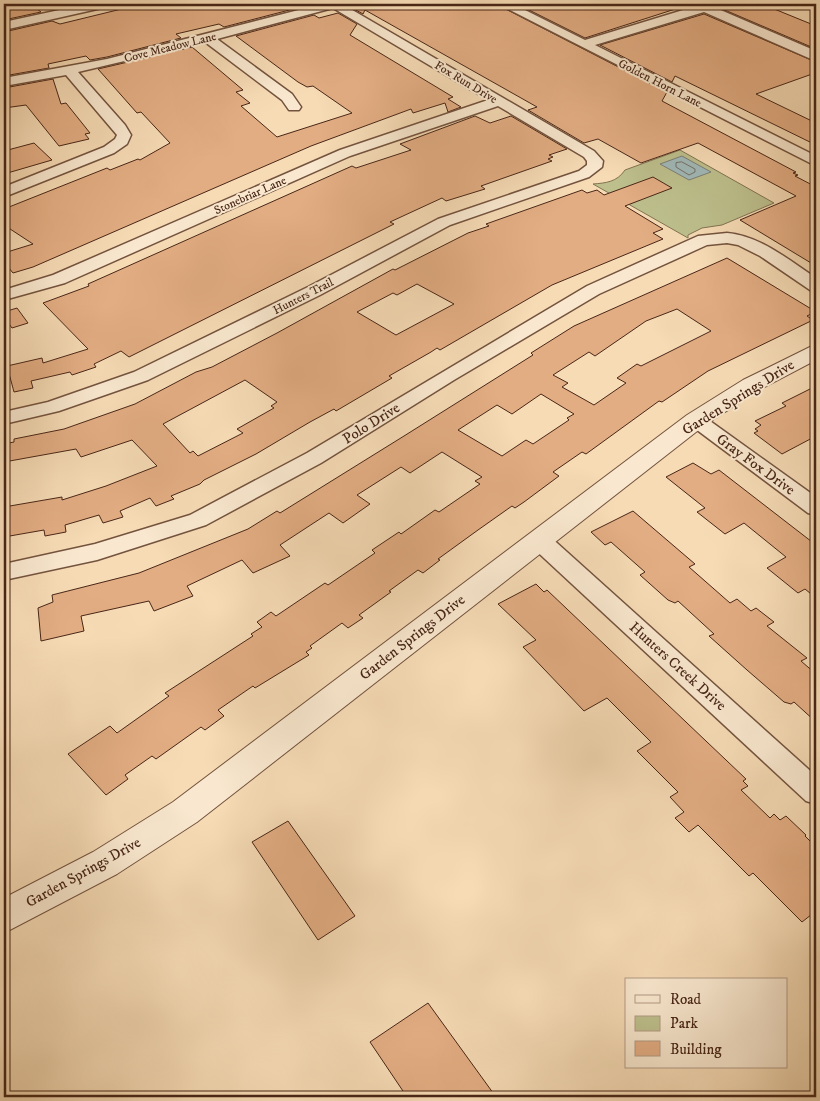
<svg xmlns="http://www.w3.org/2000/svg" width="820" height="1101" font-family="'IM FELL DW Pica',serif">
  <rect width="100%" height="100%" fill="#f6dbb5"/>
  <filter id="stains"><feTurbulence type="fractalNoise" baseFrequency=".004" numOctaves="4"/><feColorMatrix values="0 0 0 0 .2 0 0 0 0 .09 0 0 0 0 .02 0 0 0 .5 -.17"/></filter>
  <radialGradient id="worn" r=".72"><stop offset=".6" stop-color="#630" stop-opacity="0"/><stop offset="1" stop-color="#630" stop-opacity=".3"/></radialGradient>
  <path fill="#bdc08d" stroke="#827352" d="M680 150 774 203 722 225 702 228 688 235V238L593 184C606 183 617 182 625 170Z"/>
  <polygon fill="#a1b9b8" stroke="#7d7e78" points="682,156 711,172 689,180 660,164"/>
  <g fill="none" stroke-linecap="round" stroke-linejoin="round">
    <polygon stroke="#747068" stroke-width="1" points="682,162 695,169 695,172 689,175 676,167 676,163"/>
  </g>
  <g fill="#e3ad83" stroke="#482617" fill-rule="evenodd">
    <polygon points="31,4 41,12 4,20 4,9"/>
    <polygon points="142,4 295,4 301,7 224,27 219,24 176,34 181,38 107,57 90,60 86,56 48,64 49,68 4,76 4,32 52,21 60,24"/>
    <polygon points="354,4 496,4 667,92 662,101 796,172 793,173 798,175 795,176 816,187 816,266 740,220 796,196 698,143 641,163 598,139 584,143 528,110 537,107 365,10 363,14 354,9 360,7"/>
    <polygon points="517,4 691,4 585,38"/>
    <polygon points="725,4 762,4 816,26 816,49 720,8"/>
    <polygon points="338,13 357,24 350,35 453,97 448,99 461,107 448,112 445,103 413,113 411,109 311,146 33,267 13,273 4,262 4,253 33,244 4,225 4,209 107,168 110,170 138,159 140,160 170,143 141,112 137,113 98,69 192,47 243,90 236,92 250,103 241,106 277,137 352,113 313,86 307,87 298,82 236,36 314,15 319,18"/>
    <polygon points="704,14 816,62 816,67 811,69 815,73 756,94 816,123 816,145 675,76 672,82 600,45"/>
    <polygon points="53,79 61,104 66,103 90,133 85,134 89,139 59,146 26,105 4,108 4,88"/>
    <polygon points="475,116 490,123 511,116 567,149 549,155 553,157 548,159 552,161 481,186 485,189 446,201 442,198 390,222 394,224 129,357 121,351 94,364 96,367 72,375 70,372 31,381 33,388 14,392 7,366 42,358 43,363 88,349 43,303 89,286 88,284 352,166 356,168 411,150 400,144"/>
    <polygon points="34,143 52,160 4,174 4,151"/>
    <path d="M653 177 672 188 625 206 663 229 653 233 663 239 552 285 440 350 437 348 431 352 389 376 392 378 336 411 334 409 310 422 256 454 204 480 200 484 171 496 174 499 156 506 150 498 120 511 123 517 103 523 99 515 65 525 66 532 45 536 44 530 4 537V507L62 497V500L106 486 157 466 132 440 81 457 76 449 4 462V444L14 442V439L64 429 135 404 196 372 212 367 277 333 393 269 395 270 468 233 489 226 486 224 582 190 587 193 597 190 604 195ZM417 284 454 304 396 335 357 312 393 293 397 295ZM245 380 277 402 271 406 274 408 237 429 243 433 198 456 193 451 190 453 163 424Z"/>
    <path d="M727 258 813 310 810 312 813 313 807 316 813 320 708 371 662 402 659 401 586 454 582 452 553 472 559 476 524 502 515 508 512 506 478 530 438 559 440 560 423 573 418 570 389 591 391 592 359 615 363 618 348 628 342 623 310 646 312 648 306 652 309 655 255 688 253 686 218 710 224 716 205 730 201 727 156 759 152 756 125 775 128 779 106 795 68 754 110 726 117 733 169 696 165 693 253 636 251 634 262 627 257 622 271 612 276 616 325 583 328 585 375 553 372 550 399 532 401 534 435 510 439 512 480 484 475 481 482 477 442 452 410 473 401 467 357 495 370 504 343 523 329 513 280 545 290 556 253 573 242 560 187 586 193 596 154 611 149 601 81 616 84 631 41 641 38 608 53 602 52 595 139 573 248 529 277 511 280 513 404 436 533 355 531 353 574 326ZM677 309 711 331 641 366 637 364 617 378 626 383 594 405 562 387 568 383 553 375 589 352 595 356 646 321ZM541 394 574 414 567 418 569 420 533 444 526 440 502 456 458 430 497 405 512 414Z"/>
    <polygon points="17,308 28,323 12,328 4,317 4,312"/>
    <polygon points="816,386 816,436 782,454 754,433 758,431 755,429 761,425 755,421 786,406 782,403"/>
    <polygon points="693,463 711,474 719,470 816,545 816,598 805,589 798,593 767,568 786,557 744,523 725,534 697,512 705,508 666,477"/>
    <polygon points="633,511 695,564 689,567 730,603 737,599 751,611 756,608 774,622 767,626 807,658 801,661 816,674 816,722 794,702 791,704 784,702 747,670 709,636 714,634 678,601 675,603 668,600 640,575 645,572 611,542 605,545 591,532"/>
    <polygon points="536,584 544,592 547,590 746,779 743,781 748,786 741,790 770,818 774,814 780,820 786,816 806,835 805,836 816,847 816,911 802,922 753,873 749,876 698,825 689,832 675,818 684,812 670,797 678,792 637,751 651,742 607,698 584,711 523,647 536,640 498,604"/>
    <polygon points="288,821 355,916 318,940 252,842"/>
    <polygon points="428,1003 496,1097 407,1097 370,1042"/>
  </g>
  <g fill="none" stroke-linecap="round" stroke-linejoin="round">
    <defs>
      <g id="minor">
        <polygon points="87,4 108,4 102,8 4,30 4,22"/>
        <polygon points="322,4 342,4 594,151 603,161 602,167 589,177 450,225 320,295 148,380 59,411 4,424 4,412 48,402 134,372 308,287 438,219 579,171 587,165 587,161 584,157 498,106 350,156 65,283 4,300 4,290 53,275 340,150 488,100 333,8 217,39 292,94 301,107 299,110 289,110 282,100 205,42 78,72 125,125 131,135 127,144 114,153 4,197 4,187 104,147 115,139 117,135 66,75 4,86 4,78 107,59"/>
        <polygon points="498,4 513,4 585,40 693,7 693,4 723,4 716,8 816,51 816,60 811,59 704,12 595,45 816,156 816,166"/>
        <path d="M727 233C761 236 790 261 816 278V291L810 290 760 256 738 245 727 243 707 245 599 294 454 380 321 463 206 525 97 560 4 580V564L95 544 190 515 307 453 587 286 698 236Z"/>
        <polygon points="696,414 703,416 816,497 816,515 808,513 689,424 686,420 689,416"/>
        <polygon points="539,532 547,534 816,776 816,804 806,801 531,546 528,540 531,534"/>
      </g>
      <polygon id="tertiary" points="816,344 816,360 759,390 705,425 197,822 117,874 4,933 4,898 93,852 173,802 687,415 743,380"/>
    </defs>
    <use href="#minor" stroke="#74533e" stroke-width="3"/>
    <use href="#tertiary" stroke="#74533e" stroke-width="2"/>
    <use href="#minor" fill="#f9e8cf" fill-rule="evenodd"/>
    <use href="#tertiary" fill="#f9e8cf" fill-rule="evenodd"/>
  </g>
  <g text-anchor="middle" stroke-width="4" stroke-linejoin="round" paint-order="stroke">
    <g font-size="12" fill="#482617" stroke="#f9e8cf">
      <text transform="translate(170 47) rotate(-14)" y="4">Cove Meadow Lane</text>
      <text transform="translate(466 82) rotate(31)" y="4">Fox Run Drive</text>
      <text transform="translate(660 83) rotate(27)" y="4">Golden Horn Lane</text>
      <text transform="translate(250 195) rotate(-24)" y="4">Stonebriar Lane</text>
      <text transform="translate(303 296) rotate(-27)" y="4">Hunters Trail</text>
    </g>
    <g font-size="15" fill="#482617" stroke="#f9e8cf">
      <text transform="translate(738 397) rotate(-32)" y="5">Garden Springs Drive</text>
      <text transform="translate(371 423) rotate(-32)" y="5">Polo Drive</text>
      <text transform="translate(756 464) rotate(36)" y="5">Gray Fox Drive</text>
      <text transform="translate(412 637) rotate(-38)" y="5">Garden Springs Drive</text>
      <text transform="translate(678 666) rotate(42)" y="5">Hunters Creek Drive</text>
      <text transform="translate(83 872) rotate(-29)" y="5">Garden Springs Drive</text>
    </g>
  </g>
  <rect width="820" height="1101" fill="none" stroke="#f6dbb5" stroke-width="20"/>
  <rect x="5" y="5" width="810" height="1091" fill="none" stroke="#482617" stroke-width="2.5"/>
  <rect x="10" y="10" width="800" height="1081" fill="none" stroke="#482617"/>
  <rect x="625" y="978" width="162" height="90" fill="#f9e8cf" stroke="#b29a85"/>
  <rect x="635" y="995" width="25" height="8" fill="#f9e8cf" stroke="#b29a85"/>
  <text x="670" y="1004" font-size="15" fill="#482617">Road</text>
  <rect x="635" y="1016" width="25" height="15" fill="#bdc08d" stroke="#b29a85"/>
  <text x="670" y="1028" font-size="15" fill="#482617">Park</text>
  <rect x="635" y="1041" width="25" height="15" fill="#e3ad83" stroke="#b29a85"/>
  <text x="670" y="1054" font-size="15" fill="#482617">Building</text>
  <rect width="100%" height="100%" filter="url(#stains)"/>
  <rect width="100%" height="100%" fill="url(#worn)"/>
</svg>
